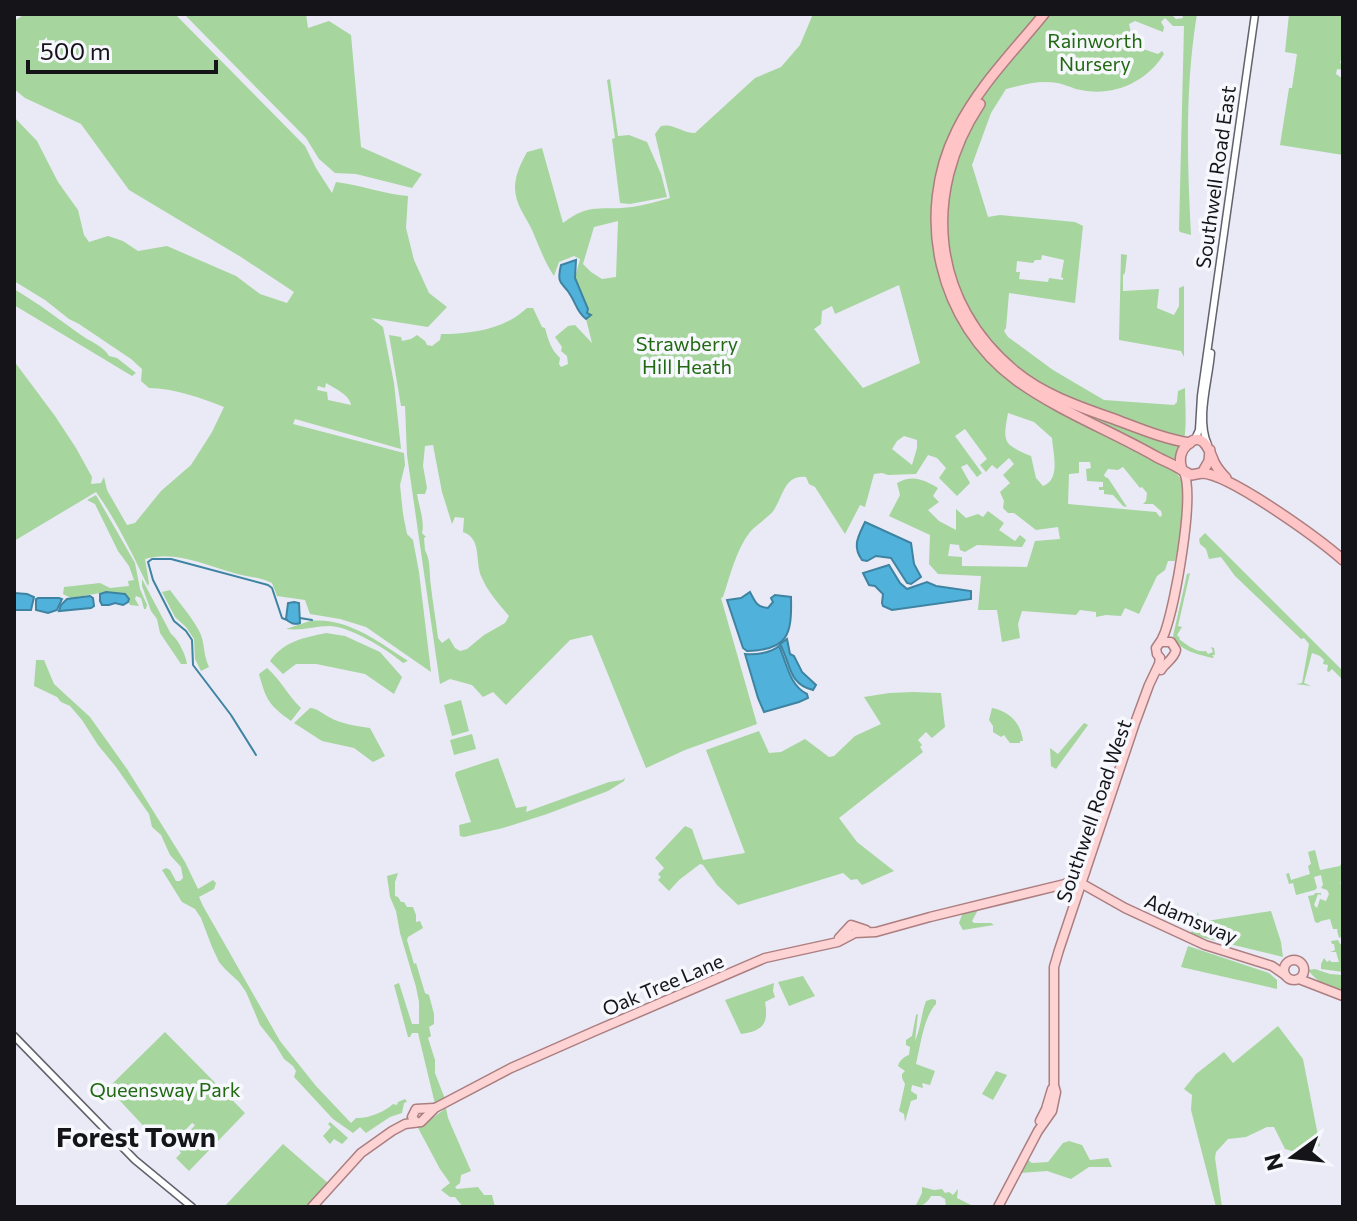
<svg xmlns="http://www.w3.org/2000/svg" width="1357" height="1221" font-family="Commissioner,sans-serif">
  <rect width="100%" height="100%" fill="#e9eaf5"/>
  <g fill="#a6d59e" fill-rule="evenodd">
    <path d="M25 14H175L305 146 316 168 332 193 336 182C361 185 384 194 408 196L406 228 414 260 429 293 447 307 428 327 371 318 383 327 394 383 401 449 295 419 293 424 404 453 405 465 400 485 403 514 407 534 413 540 419 572 431 672 366 627 340 619 310 614 305 600 277 596 272 583C260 577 247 577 234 573 205 565 175 550 145 559L149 583 148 586C132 554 117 521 96 492L14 541V361L55 416 76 448 92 477 91 484 101 483 104 477 107 490 127 525 135 523 161 491 191 465 212 432 224 407C201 398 174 388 149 388L141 381 142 369 131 359 79 324 69 319 45 300 14 281V117L37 141 58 182 78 210 84 235 89 242 108 236 123 241 138 251 167 246 236 276 260 294 287 303 294 292 241 257 129 190 81 124 25 98 14 89V21ZM326 383C334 388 350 395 351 405L328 400 327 392 317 390 318 386 325 388Z"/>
    <polygon points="184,14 306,14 308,28 329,21 351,35 361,147 422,174 412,188 356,174 335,173 319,159 306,138"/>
    <path d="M813 14H1171L1176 19 1183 18 1182 14H1197C1185 86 1187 161 1191 235L1180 232 1179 230 1184 26H1173L1165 18 1161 22 1164 27 1163 32 1135 21 1129 24 1134 46 1158 54 1162 51 1164 54C1147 82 1113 97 1081 90 1073 89 1065 84 1057 83 1039 80 1023 85 1006 89L991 113 972 165 988 217 1000 215 1075 222 1083 226 1075 303 1009 293 1006 328 1004 331 1008 337 1053 370 1104 400 1174 405 1177 402 1178 391 1185 388C1185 414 1190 449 1172 469 1174 471 1178 475 1180 478 1188 496 1179 543 1175 561H1168L1165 570 1157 576 1139 614 1125 608 1121 616 1106 615 1096 617V612L1080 610 1076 615 1022 611 1018 624 1020 638 1002 642 997 610H978L981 576 938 574 929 564 930 535 889 516 900 495 897 483C913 474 924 480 938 488L933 496 939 502 928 510 939 521 956 530V509L966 518 978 514 983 517 988 511 1004 523 999 530 1015 541 1020 535 1026 540 1022 547 977 545 965 552 960 550 959 545 950 544 948 556 962 557V566L1027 567 1035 541 1060 539 1058 527 1036 530 1014 513H1008L1003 508 1004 501 1000 492 1010 483 1003 475 1014 464 1009 458 997 469 992 465 986 472 980 465 987 459 965 429 955 436 982 473 977 477 967 464 961 467 970 483 957 496 939 478 946 468 937 458 928 455 916 474 888 475 882 473 874 474 865 507 860 505 845 534 815 487 809 484 806 477C785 474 783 496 774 510 768 518 757 524 750 532 736 550 730 576 723 597L721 598 757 724 685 750 646 768 592 635 570 640 506 705 493 692 483 697 472 685 450 679 440 684 407 455 405 406H401L389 335 401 337 402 341 411 339 417 335 425 341 427 345 432 346 440 340 441 334C471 334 505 329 527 308H533L542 327 545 328C548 339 551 350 560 358L559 364 561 367 568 364 567 356 561 351 562 347 555 337 568 326 575 325 592 343 586 319 590 315 586 313 588 309 575 278 580 259 574 256 559 262 554 276C544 261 539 246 532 230 526 217 515 204 515 188 515 175 521 163 527 152L542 148 563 223C590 202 602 211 632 207 645 205 658 201 670 198L655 134 661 126C673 123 683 133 695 133L755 78 781 67 800 45ZM618 221 616 277 602 279 591 272 583 264 594 227ZM1042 255 1064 260 1061 277 1063 278V280L1049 278 1048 282 1019 279 1020 272H1016L1017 261 1033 263 1035 260H1041ZM899 285 920 363 863 388 814 329 821 324 822 311 832 306 835 314ZM1008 413 1034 422 1052 438C1053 454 1061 479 1043 486L1036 478 1031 456C1002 444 1003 442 1008 413ZM904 436 917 440V448L912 465 892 449 897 441ZM433 445 442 492 452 524 455 517 464 518 463 532C483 539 474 562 482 578 488 592 499 604 509 616L505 623 484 635 467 649 460 651 455 648 449 638 442 643 438 638C436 621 433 604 431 587 429 574 431 561 425 550L424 538 426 537 422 533C425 523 419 506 417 494H425L427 488 423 466 425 446ZM1079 462H1090L1091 468 1086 469 1087 481 1103 482V487H1099V490H1104V494L1113 495 1123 506 1127 507 1108 478 1105 477 1104 475 1108 469 1118 470 1123 467 1140 488 1142 487 1147 493 1146 501 1143 504H1153L1161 511 1162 515 1160 517 1156 512 1068 504 1069 474 1079 473Z"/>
    <polygon points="1289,14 1343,14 1343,56 1340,62 1343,66 1343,70 1337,69 1336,74 1343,79 1343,155 1280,145 1289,88 1292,88 1297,54 1285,52"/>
    <polygon points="610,79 618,136 629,135 647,142 661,174 667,197 630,204 620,203 612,139 615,138 607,80"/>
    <polygon points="1121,254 1127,255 1125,273 1123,275 1123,291 1159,289 1157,308 1174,315 1179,306 1179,288 1184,286 1184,357 1181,351 1119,340"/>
    <path d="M14 289C38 303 61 321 84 337 93 343 103 346 109 356L117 358 136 373 132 376 14 305Z"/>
    <polygon points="96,495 135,563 140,589 147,605 146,609 144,609 141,598 136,596 135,599 139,606 130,605 125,594 106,592 71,598 63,594 64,587 100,583 110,588 129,586 128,581 134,580 129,566 118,551 95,504 87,500"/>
    <polygon points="1205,533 1343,671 1343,680 1332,669 1329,672 1327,671 1328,665 1323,664 1324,660 1320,656 1312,653 1304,683 1311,686 1296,684 1302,683 1309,644 1304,638 1301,639 1235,576 1221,557 1209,559 1206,549 1200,544 1199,539"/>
    <path d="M1190 573 1178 626 1182 627 1177 635 1180 638 1179 639C1187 645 1197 653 1206 651L1208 654 1213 652 1211 647 1214 648 1215 655H1212L1214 657 1212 658C1198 654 1179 651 1173 636L1187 574Z"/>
    <path d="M142 579 171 634C178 639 186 655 187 664H181L160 633 157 619 151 611 142 586Z"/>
    <path d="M170 590C180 604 194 619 201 635 205 646 203 654 209 667L201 671 195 659 194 639 186 627 175 617 162 592Z"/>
    <path d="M310 621C347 617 379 642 408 661L403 663C387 649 351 627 330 626 315 626 303 631 286 629Z"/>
    <path d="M326 633 345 636 380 652 402 677 394 694 365 674 316 664H296L283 674 270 661C284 641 303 638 326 633Z"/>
    <path d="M36 660H44L54 684 90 717 127 769 185 862 198 889 213 880 216 883 214 889 199 897 203 906 280 1041 316 1086 351 1123 356 1118C367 1119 385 1112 393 1104L397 1105 398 1102 405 1099 407 1102 404 1103 402 1113 390 1117 366 1133 360 1127 353 1133 333 1119 294 1077 296 1071 293 1066 284 1059 275 1044 260 1025 246 992 239 982 225 969 219 962 212 947 201 918 195 909 182 902 162 870 166 868 170 870 176 881H180L183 878 181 867 170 855 161 835 152 827 149 814 116 767 98 745 82 720 70 706 61 702 57 697 34 686Z"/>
    <path d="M267 668C282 681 287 695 301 708L291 721C269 705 266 700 259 674Z"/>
    <polygon points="913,692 941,693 945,727 932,738 926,732 918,740 922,745 920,747 923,752 839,818 857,842 894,871 862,885 857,879 851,880 843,873 738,905 717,885 703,865 700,864 679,880 669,891 658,880 661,877 658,874 664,868 655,858 685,826 692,829 703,860 745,853 706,750 759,731 769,753 781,752 805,739 829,757 834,756 855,736 881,724 864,697 889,693"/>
    <polygon points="461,700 469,731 452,736 444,705"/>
    <path d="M310 708C319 709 321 713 329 717 341 724 357 726 370 728L385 756 373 762 354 748 322 741 294 723Z"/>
    <path d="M992 708C1009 711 1021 723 1023 741H1020V743H1010L1004 735 1001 737 993 732V726L989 720Z"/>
    <polygon points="1084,723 1088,725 1056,769 1051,766 1050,748 1058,754"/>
    <polygon points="472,734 476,749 454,755 450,740"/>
    <polygon points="498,758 516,808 527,806 526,812 609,782 622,780 625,778 624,781 608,791 547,814 503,828 464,837 460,836 459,825 471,822 455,775 456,772"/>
    <polygon points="1315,850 1320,870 1340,866 1343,858 1343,879 1340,883 1343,885 1343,972 1321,969 1321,964 1324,958 1327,962 1330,960 1331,962 1339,962 1336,952 1330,952 1335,950 1334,944 1332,944 1331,941 1338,940 1340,944 1343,943 1341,937 1339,938 1337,930 1338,929 1333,929 1330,919 1321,921 1318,923 1315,922 1308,896 1314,895 1315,893 1321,893 1321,895 1318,894 1314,905 1317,908 1320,899 1326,901 1329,894 1327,890 1321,888 1323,885 1321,875 1314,877 1317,888 1315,890 1296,895 1293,883 1289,884 1286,874 1289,873 1291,880 1310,874 1308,866 1311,864 1308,852"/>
    <polygon points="398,873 395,882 395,896 398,897 401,902 404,902 407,907 413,907 416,915 416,922 420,921 423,928 408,937 407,940 414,964 416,963 425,993 429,995 434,1014 434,1024 429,1027 431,1036 428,1038 435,1060 435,1073 445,1099 435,1104 418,1033 412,1033 410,1037 408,1037 394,985 399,983 412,1024 419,1024 419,1002 416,987 400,933 396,911 390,897 387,876"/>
    <polygon points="979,908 972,921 974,923 991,923 994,925 963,930 959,923 963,912"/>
    <polygon points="1271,911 1281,942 1283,957 1192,935 1191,933 1198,912 1200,922"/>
    <polygon points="1188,946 1269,973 1277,980 1277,989 1181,967"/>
    <path d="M1315 969 1330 974 1343 975V994C1329 988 1317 982 1308 970Z"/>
    <polygon points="803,976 815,996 789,1006 778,982"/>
    <path d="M774 983 773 991 775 997 765 1002C769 1025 762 1031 741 1034L725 1000Z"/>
    <path d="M932 999 936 1000V1004C924 1016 920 1047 916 1064L935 1071 930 1085 922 1083 923 1088 912 1085 911 1091 917 1095V1099L911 1101 905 1122 904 1114 899 1111 905 1084 902 1078V1074L905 1071 898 1066C899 1061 905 1056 909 1055L910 1047 906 1045V1040L912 1036 916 1015 918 1014 915 1041C921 1028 921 1014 926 1001Z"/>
    <polygon points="1278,1026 1303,1059 1320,1146 1292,1151 1285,1149 1274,1127 1267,1127 1246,1137 1228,1139 1216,1152 1215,1158 1222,1207 1216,1207 1191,1110 1192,1095 1184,1089 1196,1074 1224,1052 1233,1063"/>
    <polygon points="165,1032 245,1113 189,1171 176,1158 181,1153 178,1148 188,1138 186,1136 195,1125 192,1123 166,1150 108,1088"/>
    <polygon points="996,1071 1007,1075 993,1100 982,1094"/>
    <polygon points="446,1108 448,1118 471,1171 461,1175 460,1183 455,1187 457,1189 478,1187 484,1195 492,1195 495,1207 463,1207 455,1197 450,1197 441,1190 450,1183 440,1169 417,1126 422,1126"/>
    <polygon points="330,1122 348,1138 342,1144 334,1139 330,1144 323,1136 331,1127 328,1124"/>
    <polygon points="1069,1141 1082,1145 1090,1160 1108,1158 1112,1167 1089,1167 1071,1179 1047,1171 1020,1173 1028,1160 1032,1163 1048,1162 1063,1143"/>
    <polygon points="283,1144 329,1184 306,1207 224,1207"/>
    <path d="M922 1187 934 1190 942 1189 945 1193 949 1192 953 1195 958 1189 957 1198 975 1207H946L945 1199 940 1196H931C928 1202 922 1207 915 1207L922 1193Z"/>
  </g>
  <g fill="#50b2db" stroke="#3e83a1" stroke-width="2">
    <path d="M576 260 575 278 588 309 587 313 591 315 586 319C577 312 577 306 571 296 563 281 556 287 561 265Z"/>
    <path d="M865 522 911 543 914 564 921 577 911 584 907 583 891 558 876 556 867 561 862 560C852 546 858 537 865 522Z"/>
    <polygon points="889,565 900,583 907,589 927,582 936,586 971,591 971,599 892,610 883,606 882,603 883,594 875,586 869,585 863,573"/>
    <polygon points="106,592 125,594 129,599 128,602 123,605 115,603 109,605 102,605 100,601 100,594"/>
    <path d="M750 592C755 601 756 607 768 608L773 602 771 598 775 595 791 597C792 635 788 650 747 651L743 648 727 600 741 598Z"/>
    <polygon points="14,593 27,594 34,597 31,610 14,610"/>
    <polygon points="90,596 93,598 94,606 91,608 59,611 61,605 67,599"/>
    <polygon points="38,598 59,598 62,599 57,610 48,613 36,610 36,599"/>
    <path d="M294 602 299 603 300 623C295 625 289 623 286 619L288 603Z"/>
    <path d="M787 639 790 654 794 656 802 672 816 685 813 690C788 684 791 664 780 644Z"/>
    <path d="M779 646C787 663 789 685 807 694L808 698 799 702 764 712 758 698 745 654C756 655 771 653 779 646Z"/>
  </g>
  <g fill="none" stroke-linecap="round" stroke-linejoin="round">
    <g stroke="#3e83a1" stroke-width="2">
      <polyline points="300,618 312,620"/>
      <polyline points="256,755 231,715 193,665 192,640 186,631 174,621 153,580 148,562 152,559 171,559 268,585 272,588 282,618 287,620"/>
    </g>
    <defs>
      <g id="secondary">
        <polyline points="1195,439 1199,430 1201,396 1255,14"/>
        <path d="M1208 445C1196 419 1209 380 1211 353"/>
        <polyline points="14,1036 135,1160 192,1207"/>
      </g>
      <g id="primary">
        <path d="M1160 658 1157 654 1156 648C1160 643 1163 638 1165 632 1175 603 1195 498 1184 472"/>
        <path d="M1161 670C1165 663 1174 659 1176 650L1171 642H1161"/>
        <polyline points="1079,882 1125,908 1205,945 1272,966 1285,975"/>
        <polyline points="839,938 851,925 866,930"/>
        <circle cx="1294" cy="970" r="10"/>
        <polyline points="1299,979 1343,996"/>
        <polyline points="1040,1121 1046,1109 1052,1089"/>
        <polyline points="416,1122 412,1117 416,1109 434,1108"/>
        <polyline points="312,1207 361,1153 392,1131 405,1124 421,1122 435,1108 511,1068 595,1031 765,958 838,942 855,933 876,932 930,917 1065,884 1085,872"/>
        <polyline points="998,1207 1038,1131 1052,1111 1056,1092 1054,1085 1054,967 1059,950 1135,723 1149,685 1159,664 1160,658"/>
      </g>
      <g id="trunk">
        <path d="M1044 14C1014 51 978 87 957 130 914 215 939 323 1016 380 1059 411 1109 430 1155 456 1164 461 1173 464 1182 470"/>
        <path d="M980 104C921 193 931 303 1016 372 1044 395 1080 407 1114 419 1138 428 1164 439 1190 443"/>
        <path d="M1210 450 1209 461 1202 473 1191 475 1182 470C1179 461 1180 451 1187 445 1203 429 1210 452 1214 462 1217 468 1221 473 1226 478"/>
        <path d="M1202 473C1230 474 1319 539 1343 560"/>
      </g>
    </defs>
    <use href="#secondary" stroke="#61626b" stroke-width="9"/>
    <use href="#primary" stroke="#ac7e80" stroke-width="11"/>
    <use href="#trunk" stroke="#ac7e80" stroke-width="12"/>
    <use href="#secondary" stroke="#fff" stroke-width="6"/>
    <use href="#primary" stroke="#fed3d4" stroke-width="8"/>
    <use href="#trunk" stroke="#fec4c6" stroke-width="9"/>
  </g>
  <g text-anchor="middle" stroke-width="7" stroke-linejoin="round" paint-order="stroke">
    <g font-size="20" fill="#216911" stroke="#f7f8fe">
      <text x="1095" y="48">Rainworth<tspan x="1095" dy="23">Nursery</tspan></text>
      <text x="687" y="351">Strawberry<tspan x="687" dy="23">Hill Heath</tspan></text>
      <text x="165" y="1097">Queensway Park</text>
    </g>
    <g font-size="20" fill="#151519" stroke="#f7f8fe">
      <text transform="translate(1216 177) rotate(-82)" y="7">Southwell Road East</text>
      <text transform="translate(1094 811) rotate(-71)" y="7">Southwell Road West</text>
      <text transform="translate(1191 919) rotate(23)" y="7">Adamsway</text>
      <text transform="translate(663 985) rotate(-23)" y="7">Oak Tree Lane</text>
    </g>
    <g font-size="28" font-weight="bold" fill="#151519" stroke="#f7f8fe">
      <text x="136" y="1147">Forest Town</text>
    </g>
  </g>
  <rect width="1357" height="1221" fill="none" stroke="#151519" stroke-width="32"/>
  <g transform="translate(1293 1157) rotate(255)" stroke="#f7f8fe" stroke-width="6" paint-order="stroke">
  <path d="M0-6L14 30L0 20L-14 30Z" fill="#151519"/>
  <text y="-12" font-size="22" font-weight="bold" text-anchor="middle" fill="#151519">N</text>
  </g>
  <path d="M28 60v12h188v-12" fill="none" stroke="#151519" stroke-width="4"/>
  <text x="40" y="60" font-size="24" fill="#151519" stroke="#f7f8fe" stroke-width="6" paint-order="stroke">500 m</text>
</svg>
